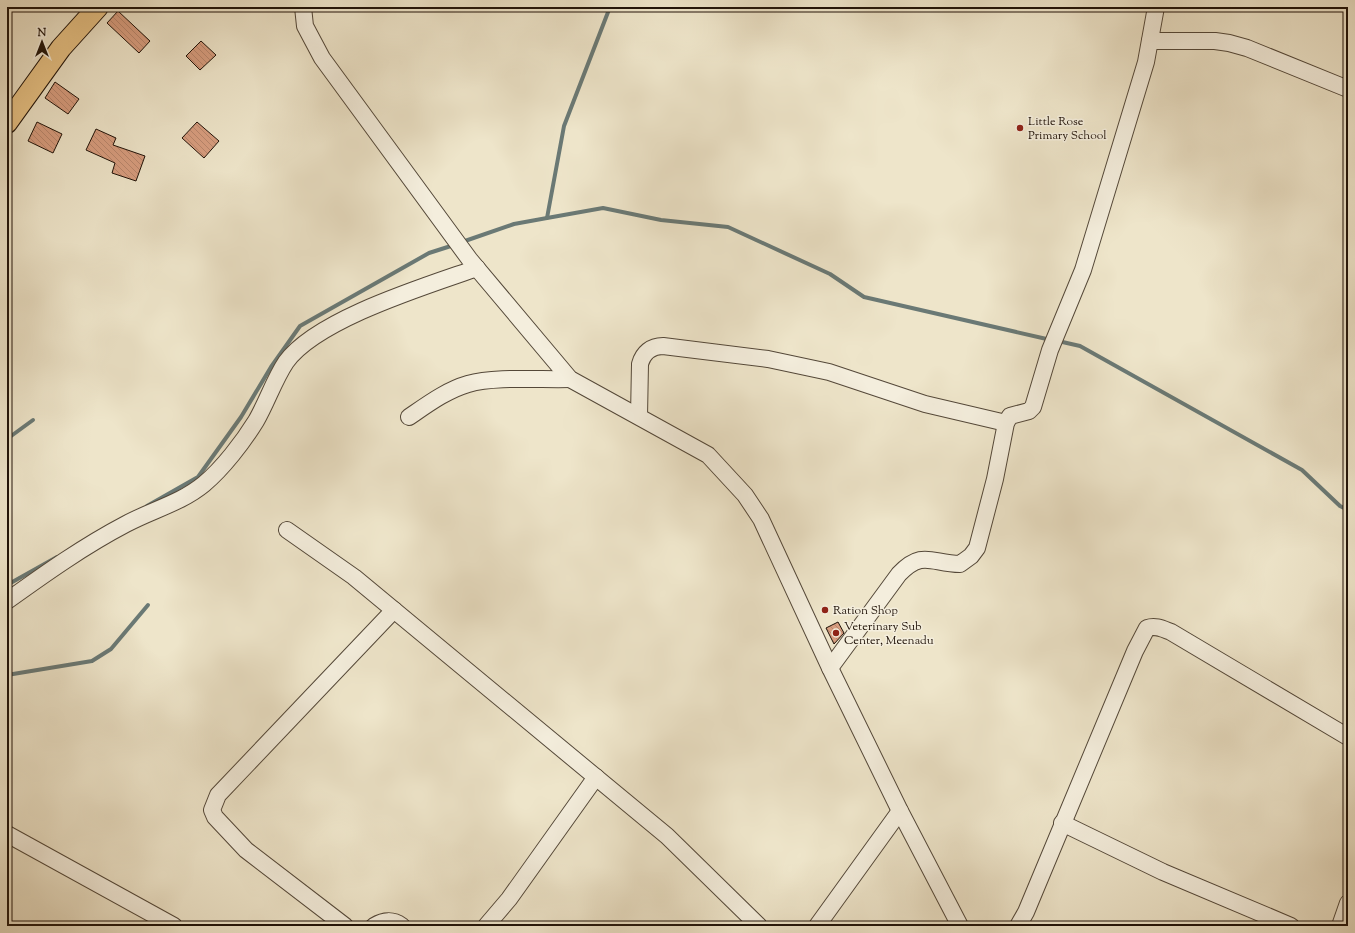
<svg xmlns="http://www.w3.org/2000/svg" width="1355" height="933" font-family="'Sorts Mill Goudy',serif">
  <defs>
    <pattern id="building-back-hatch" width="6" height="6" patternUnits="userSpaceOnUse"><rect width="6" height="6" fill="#d79d7f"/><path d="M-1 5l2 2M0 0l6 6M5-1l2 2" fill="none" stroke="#b8866c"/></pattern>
  </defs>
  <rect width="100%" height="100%" fill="#eee5ca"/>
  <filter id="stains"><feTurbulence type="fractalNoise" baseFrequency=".005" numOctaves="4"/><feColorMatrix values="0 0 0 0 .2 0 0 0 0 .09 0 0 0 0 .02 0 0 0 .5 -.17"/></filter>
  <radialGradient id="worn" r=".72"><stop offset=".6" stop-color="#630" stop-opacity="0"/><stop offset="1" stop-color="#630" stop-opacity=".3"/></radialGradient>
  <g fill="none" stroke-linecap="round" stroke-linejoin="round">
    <g stroke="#6a7975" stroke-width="4">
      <polyline points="547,218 603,208 661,220 728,227 830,274 864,297 1051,340"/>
      <polyline points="462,242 514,224 547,218 564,126 610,7"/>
      <polyline points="1058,341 1080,346 1302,470 1340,506 1348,510"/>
      <polyline points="7,439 33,420"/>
      <polyline points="147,506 198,477 241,417 271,367 300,326 429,253 454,245"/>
      <polyline points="7,585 57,557"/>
      <polyline points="7,675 92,661 111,649 148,605"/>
    </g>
  </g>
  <g fill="url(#building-back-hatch)" stroke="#201309">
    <polygon points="118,11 150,41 139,53 107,23"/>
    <polygon points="201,41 216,55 200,70 186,56"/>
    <polygon points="55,82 79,99 68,114 45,98"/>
    <polygon points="37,122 62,134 53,153 28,141"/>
    <polygon points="197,122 219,141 204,158 182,138"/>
    <polygon points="96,129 116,138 113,145 145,156 136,181 112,173 115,163 86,150"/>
    <polygon points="838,622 844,633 834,644 826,628"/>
  </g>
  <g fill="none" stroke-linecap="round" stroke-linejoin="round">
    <defs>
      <g id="minor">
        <polyline points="303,7 305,26 322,58 470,260 570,379 708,455 745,495 761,519 830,668 900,811 960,926"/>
        <polyline points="1150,41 1215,41 1229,43 1247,48 1348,89"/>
        <path d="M639 416 640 364C643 353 651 346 663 346L768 359 829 372 925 404 1006 423"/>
        <path d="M409 417C428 404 447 390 468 384 495 376 542 380 570 379"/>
        <polyline points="287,530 354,577 667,836 759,926"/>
        <path d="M7 601C46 573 84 546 126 524 152 510 181 503 204 484 223 468 243 442 256 421 267 402 274 380 286 362 317 319 426 286 477 268"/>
        <path d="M830 668 899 574C923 549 932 564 960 564L971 556 977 548 995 479 1006 423 1010 416 1029 411 1033 407 1050 350 1083 270 1146 62 1156 7"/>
        <polyline points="1062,823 1163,872 1291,926"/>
        <polyline points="7,834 174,926"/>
        <polyline points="345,926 246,850 215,817 212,810 218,795 394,610"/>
        <path d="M374 926C384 920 392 919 402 926"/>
        <polyline points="486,926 509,899 596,777"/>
        <polyline points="817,926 900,811"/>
        <path d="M1018 926 1026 912 1135 651 1147 628C1156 625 1163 629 1171 632L1348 737"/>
        <polyline points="1340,926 1348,903"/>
      </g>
      <polyline id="major" points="7,123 61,48 98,7"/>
    </defs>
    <use href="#minor" stroke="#544839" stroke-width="18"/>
    <use href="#major" stroke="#201309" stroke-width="22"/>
    <use href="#minor" stroke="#f4eedd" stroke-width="16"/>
    <use href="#major" stroke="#e7c285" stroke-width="20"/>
  </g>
  <g fill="#8f2418" stroke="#f4eedd" stroke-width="1.5">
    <circle cx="1020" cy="128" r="4"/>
    <circle cx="825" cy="610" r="4"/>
    <circle cx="836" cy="633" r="4"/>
  </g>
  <g text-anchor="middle" stroke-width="3" stroke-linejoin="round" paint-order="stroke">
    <g font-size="12" fill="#201309" stroke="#f4eedd" text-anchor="start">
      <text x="1028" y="125">Little Rose<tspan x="1028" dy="14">Primary School</tspan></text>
      <text x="833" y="614">Ration Shop</text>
      <text x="844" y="630">Veterinary Sub<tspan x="844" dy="14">Center, Meenadu</tspan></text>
    </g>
  </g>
  <rect width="1355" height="933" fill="none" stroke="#eee5ca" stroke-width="24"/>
  <rect x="8" y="8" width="1339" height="917" fill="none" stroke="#201309" stroke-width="2"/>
  <rect x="12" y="12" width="1331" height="909" fill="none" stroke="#201309"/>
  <g transform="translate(42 42)" stroke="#f4eedd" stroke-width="3" paint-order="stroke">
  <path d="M0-3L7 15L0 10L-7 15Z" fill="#201309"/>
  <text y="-6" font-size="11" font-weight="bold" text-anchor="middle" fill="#201309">N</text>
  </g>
  <rect width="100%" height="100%" filter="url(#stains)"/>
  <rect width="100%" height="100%" fill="url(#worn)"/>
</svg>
